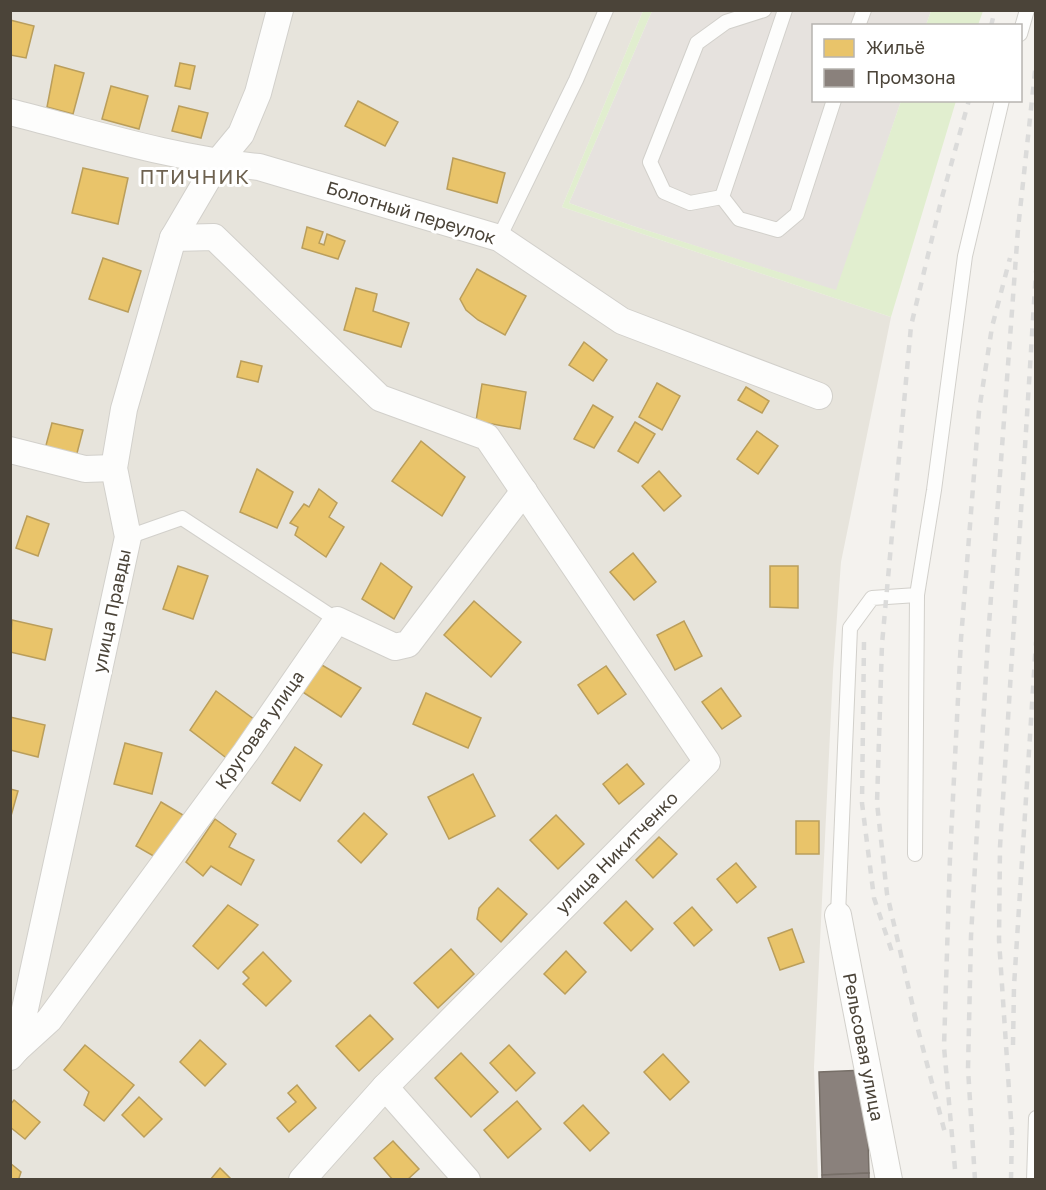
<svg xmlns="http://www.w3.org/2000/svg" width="1046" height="1190" font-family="'Golos Text',sans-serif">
  <rect width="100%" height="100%" fill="#f4f2ee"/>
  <polygon fill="#e7e4dc" points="10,11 643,11 562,207 891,317 841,562 833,671 814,1067 818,1179 11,1179"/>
  <polygon fill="#e6e2de" points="652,11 931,11 926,25 814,26 814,100 901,101 837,291 633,226 569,203"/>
  <g fill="#e1eecf">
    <polygon points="643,11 652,11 569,203 633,226 836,290 901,101 956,101 891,317 562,207"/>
    <polygon points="931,11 931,10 983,11 978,25 926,25"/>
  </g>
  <g fill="#e9c46a" stroke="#ba9e5b" stroke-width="1.5">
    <polygon points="10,20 34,26 26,58 10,55"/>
    <polygon points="180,63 195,66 190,89 175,86"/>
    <polygon points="55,65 84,73 73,114 47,107"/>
    <polygon points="111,86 148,96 139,129 102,119"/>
    <polygon points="358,101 398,122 385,146 345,126"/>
    <polygon points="179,106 208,113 201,138 172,131"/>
    <polygon points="453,158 505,173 497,203 447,189"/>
    <polygon points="83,168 128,178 118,224 72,213"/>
    <polygon points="307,227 323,232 319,243 324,245 327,234 345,241 338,259 302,248"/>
    <polygon points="103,258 141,271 128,312 89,299"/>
    <polygon points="477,269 526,296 505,335 478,320 466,310 460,299"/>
    <polygon points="356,288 377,294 373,311 409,323 401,347 344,330"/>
    <polygon points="584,342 607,360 593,381 569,365"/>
    <polygon points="241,361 262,366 258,382 237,377"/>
    <polygon points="657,383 680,396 662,430 639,417"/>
    <polygon points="482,384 526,392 520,429 476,421"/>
    <polygon points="746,387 769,401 762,413 738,400"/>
    <polygon points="593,405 613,417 594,448 574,439"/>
    <polygon points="635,422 655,434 638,463 618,451"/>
    <polygon points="52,423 83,430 76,457 45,449"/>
    <polygon points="757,431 778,446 758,474 737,459"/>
    <polygon points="421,441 465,477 442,516 392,481"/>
    <polygon points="257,469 293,492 277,528 240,512"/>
    <polygon points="659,471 681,496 664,511 642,486"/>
    <polygon points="319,489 337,503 329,517 344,527 326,557 295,535 298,527 290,523 304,504 309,507"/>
    <polygon points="27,516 49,524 38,556 16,548"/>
    <polygon points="633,553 656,582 634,600 610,572"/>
    <polygon points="381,563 412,587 394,619 362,599"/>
    <polygon points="178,566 208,576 193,619 163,609"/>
    <polygon points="770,566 798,566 798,608 770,607"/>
    <polygon points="474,601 521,642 491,677 444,635"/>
    <polygon points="12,620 52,629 45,660 10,652"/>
    <polygon points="684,621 702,656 675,670 657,635"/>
    <polygon points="315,661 361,688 341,717 298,689"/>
    <polygon points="606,666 626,694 598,714 578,685"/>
    <polygon points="721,688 741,716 722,729 702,702"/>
    <polygon points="216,691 255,720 229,760 190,730"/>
    <polygon points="426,693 481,718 468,748 413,724"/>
    <polygon points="10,717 45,725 38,757 10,750"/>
    <polygon points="125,743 162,753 152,794 114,784"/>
    <polygon points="295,747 322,765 300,801 272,783"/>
    <polygon points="627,764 644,784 619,804 603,784"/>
    <polygon points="473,774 495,816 449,839 428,797"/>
    <polygon points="10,789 18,791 11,816 10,816"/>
    <polygon points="161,802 183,815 157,858 136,846"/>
    <polygon points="364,813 387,834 361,863 338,841"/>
    <polygon points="556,815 584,844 558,869 530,840"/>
    <polygon points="215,819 236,834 229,847 254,860 241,885 211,866 203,876 186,862"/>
    <rect x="796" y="821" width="23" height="33"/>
    <polygon points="659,837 677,854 653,878 636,860"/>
    <polygon points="736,863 756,887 737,903 717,879"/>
    <polygon points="498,888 527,914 501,942 477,919 479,908"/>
    <polygon points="626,901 653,929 631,951 604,923"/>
    <polygon points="228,905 258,925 218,969 193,946"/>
    <polygon points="692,907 712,930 694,946 674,923"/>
    <polygon points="792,929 804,962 780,970 768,938"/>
    <polygon points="451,949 474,974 438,1008 414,983"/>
    <polygon points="566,951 586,972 565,994 544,974"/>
    <polygon points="263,952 291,981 266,1006 243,984 249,978 243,972"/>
    <polygon points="370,1015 393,1039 359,1071 336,1046"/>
    <polygon points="200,1040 226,1064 205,1086 180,1062"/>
    <polygon points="85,1045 134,1085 104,1121 84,1105 89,1092 64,1070"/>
    <polygon points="509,1045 535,1073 516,1091 490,1063"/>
    <polygon points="461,1053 498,1092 471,1117 435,1078"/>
    <polygon points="663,1054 689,1082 670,1100 644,1072"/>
    <polygon points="297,1085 316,1108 289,1132 277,1118 296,1102 288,1093"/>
    <polygon points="139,1097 162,1119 144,1137 122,1115"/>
    <polygon points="14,1100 40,1122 25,1139 10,1127 10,1105"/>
    <polygon points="517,1101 541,1129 508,1158 484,1130"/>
    <polygon points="583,1105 609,1133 590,1151 564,1123"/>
    <polygon points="393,1141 419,1169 407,1180 393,1180 374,1158"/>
    <polygon points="10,1163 21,1172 19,1178 21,1180 10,1180"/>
    <polygon points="220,1168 232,1180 210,1180"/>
  </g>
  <g fill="#8a817c" stroke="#776f68" stroke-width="1.5">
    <polygon points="866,1070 869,1173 822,1175 819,1072"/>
    <polygon points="869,1173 869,1180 822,1180 822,1175"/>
  </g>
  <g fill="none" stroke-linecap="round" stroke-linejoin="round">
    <defs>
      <g id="lane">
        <polyline points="785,10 722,197 739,219 778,230 797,214 834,100"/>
        <polyline points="858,26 864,10"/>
        <polyline points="1020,34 1027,10"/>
        <polyline points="722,197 690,203 664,192 650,162 697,43 726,22 764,10"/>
        <polyline points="499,238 576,80 606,10"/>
        <polyline points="128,537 182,518 337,620"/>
        <polyline points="915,854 917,595"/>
        <polyline points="838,915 850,628 872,598 917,595 934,490 965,256 1002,100"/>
        <polyline points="1034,1180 1036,1118"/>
      </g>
      <g id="street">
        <path d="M10 112C93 133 174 159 259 167L499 238 622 321 819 396"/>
        <polyline points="173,238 214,237 380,398 487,437 707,762 385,1087 302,1180"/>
        <polyline points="10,450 85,469 114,468"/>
        <polyline points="838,915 889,1180"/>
        <polyline points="13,1048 16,1050 49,1020 246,752 337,620 395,647 408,644 524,491"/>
        <polyline points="10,1057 16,1050 128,537 114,468 124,409 173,238 217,163 241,134 258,93 280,10"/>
        <polyline points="385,1087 467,1180"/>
      </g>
    </defs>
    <use href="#lane" stroke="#d2d0cb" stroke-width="16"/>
    <use href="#street" stroke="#d2d0cb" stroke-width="28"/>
    <use href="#lane" stroke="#fdfdfc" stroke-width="14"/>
    <use href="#street" stroke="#fdfdfc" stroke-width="26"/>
    <g stroke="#dbdbda" stroke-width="4.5" stroke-dasharray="8 8" stroke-linecap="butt">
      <polyline points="991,26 995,10"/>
      <polyline points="864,642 862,803 874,898 893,955"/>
      <polyline points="914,1014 945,1133"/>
      <polyline points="916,1020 887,894 877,803 882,644 911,326 941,201 969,100"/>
      <polyline points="1013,1045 1014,986 1036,642"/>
      <polyline points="1012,1135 999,940 1000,847 1036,271"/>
      <polyline points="955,1169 944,1047 950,857 961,639 979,411 992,327 1010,258"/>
      <polyline points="975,1180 968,1069 971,936 988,638 1018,229 1036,63"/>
      <polyline points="1011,1180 1012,1129"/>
    </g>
  </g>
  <g text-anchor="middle" stroke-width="6" stroke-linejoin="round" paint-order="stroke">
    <g font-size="18" fill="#4b4439" stroke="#fff">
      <text transform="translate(411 213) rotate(17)" y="6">Болотный переулок</text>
      <text transform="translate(112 611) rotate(-78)" y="6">улица Правды</text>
      <text transform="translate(260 730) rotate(-55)" y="6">Круговая улица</text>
      <text transform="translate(617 853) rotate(-45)" y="6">улица Никитченко</text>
      <text transform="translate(863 1047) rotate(79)" y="6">Рельсовая улица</text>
    </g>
    <g font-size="20" letter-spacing="1.5" fill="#6e6250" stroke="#fff">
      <text x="195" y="184">ПТИЧНИК</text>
    </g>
  </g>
  <rect width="1046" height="1190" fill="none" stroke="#4b4439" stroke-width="24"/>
  <rect x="812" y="24" width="210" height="78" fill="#ffffff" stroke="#b7b4b0" stroke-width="1.5"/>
  <rect x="824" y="39" width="30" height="18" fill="#e9c46a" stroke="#b7b4b0" stroke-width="1.5"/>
  <text x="866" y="54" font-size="18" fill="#4b4439">Жильё</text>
  <rect x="824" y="69" width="30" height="18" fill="#8a817c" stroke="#b7b4b0" stroke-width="1.5"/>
  <text x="866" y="84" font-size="18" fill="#4b4439">Промзона</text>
</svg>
